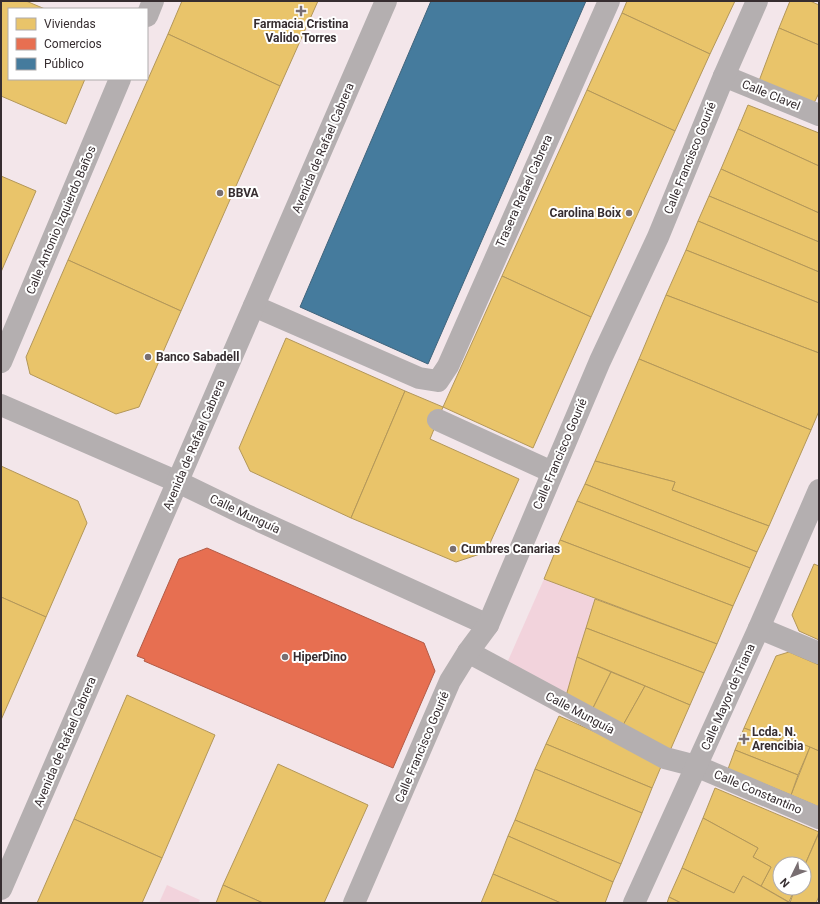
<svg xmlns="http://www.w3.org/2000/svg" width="820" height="904" font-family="Roboto,sans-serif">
  <rect width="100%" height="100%" fill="#f3e6ea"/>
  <g fill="#f2d3dc">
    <polygon points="544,579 595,599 566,696 507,663"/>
    <polygon points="167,885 200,900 198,903 159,903"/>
  </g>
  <g fill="#e9c46a" stroke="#b39759">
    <polygon points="1,1 26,1 45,9 9,9 9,79 85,79 66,124 1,96"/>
    <polygon points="182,1 318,1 280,86 168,34"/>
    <polygon points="627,1 735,1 710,54 622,13"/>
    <polygon points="790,1 810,1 819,5 819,45 779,28"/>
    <polygon points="622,13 710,54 675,131 587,90"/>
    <polygon points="779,28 819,45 819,93 814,103 759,81"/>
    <polygon points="168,34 280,86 181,311 68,260"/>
    <polygon points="587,90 675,131 591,317 502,276"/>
    <polygon points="748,105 819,133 819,166 738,129"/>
    <polygon points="738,129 819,166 819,213 721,169"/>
    <polygon points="721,169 819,213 819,242 709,196"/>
    <polygon points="1,176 36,191 1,272"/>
    <polygon points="709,196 819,242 819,272 698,221"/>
    <polygon points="698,221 819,272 819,303 686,250"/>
    <polygon points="686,250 819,303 819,353 666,295"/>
    <polygon points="68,260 181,311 139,407 116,414 30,374 26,357"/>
    <polygon points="502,276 591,317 533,448 443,407"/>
    <polygon points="666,295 819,353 819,411 811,430 639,359"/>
    <polygon points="286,338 405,391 351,518 250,471 239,448"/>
    <polygon points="639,359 811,430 769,526 672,490 675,482 595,461"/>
    <polygon points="405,391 443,407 430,439 519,479 486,552 456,562 351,518"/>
    <polygon points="595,461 675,482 672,490 769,526 757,552 585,484"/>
    <polygon points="1,466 78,501 87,523 46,617 1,597"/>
    <polygon points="585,484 757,552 750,568 577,501"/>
    <polygon points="577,501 750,568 733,606 560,540"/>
    <polygon points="560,540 733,606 717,644 544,579"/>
    <polygon points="814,564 819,566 819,640 799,631 792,615"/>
    <polygon points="1,597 46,617 1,720"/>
    <polygon points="595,599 717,644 704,673 586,628"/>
    <polygon points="586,628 704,673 690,705 577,657"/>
    <polygon points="789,652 819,665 819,751 782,736 779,741 744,728 776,656"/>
    <polygon points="577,657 611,672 592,710 566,696"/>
    <polygon points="611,672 645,686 622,727 592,710"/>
    <polygon points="645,686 690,705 669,753 622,727"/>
    <polygon points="127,695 215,735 162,858 74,819"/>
    <polygon points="559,716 663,762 652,788 546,744"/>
    <polygon points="744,728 779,741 782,736 810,747 798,775 735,750"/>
    <polygon points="546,744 652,788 642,813 535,769"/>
    <polygon points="810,747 819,751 819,807 791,795"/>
    <polygon points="735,750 798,775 791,795 728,769"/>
    <polygon points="278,764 368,805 324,903 263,903 223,885"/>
    <polygon points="535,769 642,813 621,864 515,820"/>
    <polygon points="715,788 819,832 804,867 804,864 780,864 780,888 795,888 789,902 761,886 771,867 753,857 758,848 703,818"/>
    <polygon points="703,818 758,848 753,857 771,867 761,886 743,876 734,893 682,868"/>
    <polygon points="74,819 162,858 142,903 37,903"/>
    <polygon points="515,820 621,864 613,882 508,836"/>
    <polygon points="819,833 819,896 816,903 790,903 795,888 804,888 804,867"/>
    <polygon points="508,836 613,882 605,903 561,903 493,874"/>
    <polygon points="682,868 734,893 743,876 790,903 681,903 669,897"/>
    <polygon points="493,874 561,903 481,903"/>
    <polygon points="223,885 263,903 216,903"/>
    <polygon points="669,897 681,903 667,903"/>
  </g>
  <polygon fill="#e76f51" stroke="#b25b47" points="207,548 424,643 435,671 393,768 144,661 145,659 137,656 179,559"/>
  <polygon fill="#457b9d" stroke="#40647c" points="431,1 586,1 428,364 300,307"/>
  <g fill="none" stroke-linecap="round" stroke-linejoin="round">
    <g stroke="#b4afb0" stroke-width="22">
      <polyline points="147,16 153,1"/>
      <polyline points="724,76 819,115"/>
      <polyline points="254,306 419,378 438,381 448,366 609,1"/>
      <polyline points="1,362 120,79"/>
      <polyline points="1,405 178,482 244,514 488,625"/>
      <polyline points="438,420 552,472"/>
      <polyline points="759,628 819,653"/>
      <polyline points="468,652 665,758 696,766 819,818"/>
      <polyline points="1,889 386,1"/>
      <polyline points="354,903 450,681 468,652 488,625 600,361 658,237 724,76 757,1"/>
      <polyline points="634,903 759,628 819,490"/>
    </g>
  </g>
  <g fill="#786e71" stroke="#fff" stroke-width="1.5">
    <path d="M299 5h4v4h4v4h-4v4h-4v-4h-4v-4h4z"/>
    <circle cx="220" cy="193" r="4"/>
    <circle cx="629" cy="213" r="4"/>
    <circle cx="148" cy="357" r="4"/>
    <circle cx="453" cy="549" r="4"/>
    <circle cx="285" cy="657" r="4"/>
    <path d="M742 733h4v4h4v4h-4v4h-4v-4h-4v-4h4z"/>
  </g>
  <g text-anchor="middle" stroke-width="4" stroke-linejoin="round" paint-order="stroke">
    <g font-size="12" font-weight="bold" fill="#362d30" stroke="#fff" text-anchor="start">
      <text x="301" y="28" text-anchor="middle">Farmacia Cristina<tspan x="301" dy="14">Valido Torres</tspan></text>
      <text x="228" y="197">BBVA</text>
      <text x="621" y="217" text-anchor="end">Carolina Boix</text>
      <text x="156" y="361">Banco Sabadell</text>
      <text x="461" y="553">Cumbres Canarias</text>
      <text x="293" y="661">HiperDino</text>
      <text x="752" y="736">Lcda. N.<tspan x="752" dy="14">Arencibia</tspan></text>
    </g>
    <g font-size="12" fill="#362d30" stroke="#fff">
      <text transform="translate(771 95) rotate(22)" y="4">Calle Clavel</text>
      <text transform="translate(323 148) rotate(-67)" y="4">Avenida de Rafael Cabrera</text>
      <text transform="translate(690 158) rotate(-68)" y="4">Calle Francisco Gourié</text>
      <text transform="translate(524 191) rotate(-66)" y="4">Trasera Rafael Cabrera</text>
      <text transform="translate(61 220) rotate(-67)" y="4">Calle Antonio Izquierdo Baños</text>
      <text transform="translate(194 445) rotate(-67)" y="4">Avenida de Rafael Cabrera</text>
      <text transform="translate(560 454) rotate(-67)" y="4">Calle Francisco Gourié</text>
      <text transform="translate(245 514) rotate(25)" y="4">Calle Munguía</text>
      <text transform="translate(728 697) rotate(-66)" y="4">Calle Mayor de Triana</text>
      <text transform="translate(580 713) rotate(28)" y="4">Calle Munguía</text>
      <text transform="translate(65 742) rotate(-67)" y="4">Avenida de Rafael Cabrera</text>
      <text transform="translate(422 747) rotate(-67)" y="4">Calle Francisco Gourié</text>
      <text transform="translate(758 792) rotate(23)" y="4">Calle Constantino</text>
    </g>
  </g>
  <rect width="820" height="904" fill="none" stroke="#362d30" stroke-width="4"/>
  <rect x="8" y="8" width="140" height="72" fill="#ffffff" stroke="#afabac"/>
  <rect x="16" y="18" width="20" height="12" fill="#e9c46a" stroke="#afabac"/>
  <text x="44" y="28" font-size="12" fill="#362d30">Viviendas</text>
  <rect x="16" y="38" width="20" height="12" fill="#e76f51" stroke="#afabac"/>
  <text x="44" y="48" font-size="12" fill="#362d30">Comercios</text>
  <rect x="16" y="58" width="20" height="12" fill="#457b9d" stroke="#afabac"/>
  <text x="44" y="68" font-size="12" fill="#362d30">Público</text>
  <g transform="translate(792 876) rotate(227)"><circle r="19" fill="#ffffff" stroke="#afabac"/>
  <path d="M0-3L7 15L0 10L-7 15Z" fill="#786e71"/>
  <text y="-6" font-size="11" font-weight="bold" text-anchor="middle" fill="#362d30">N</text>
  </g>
</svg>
